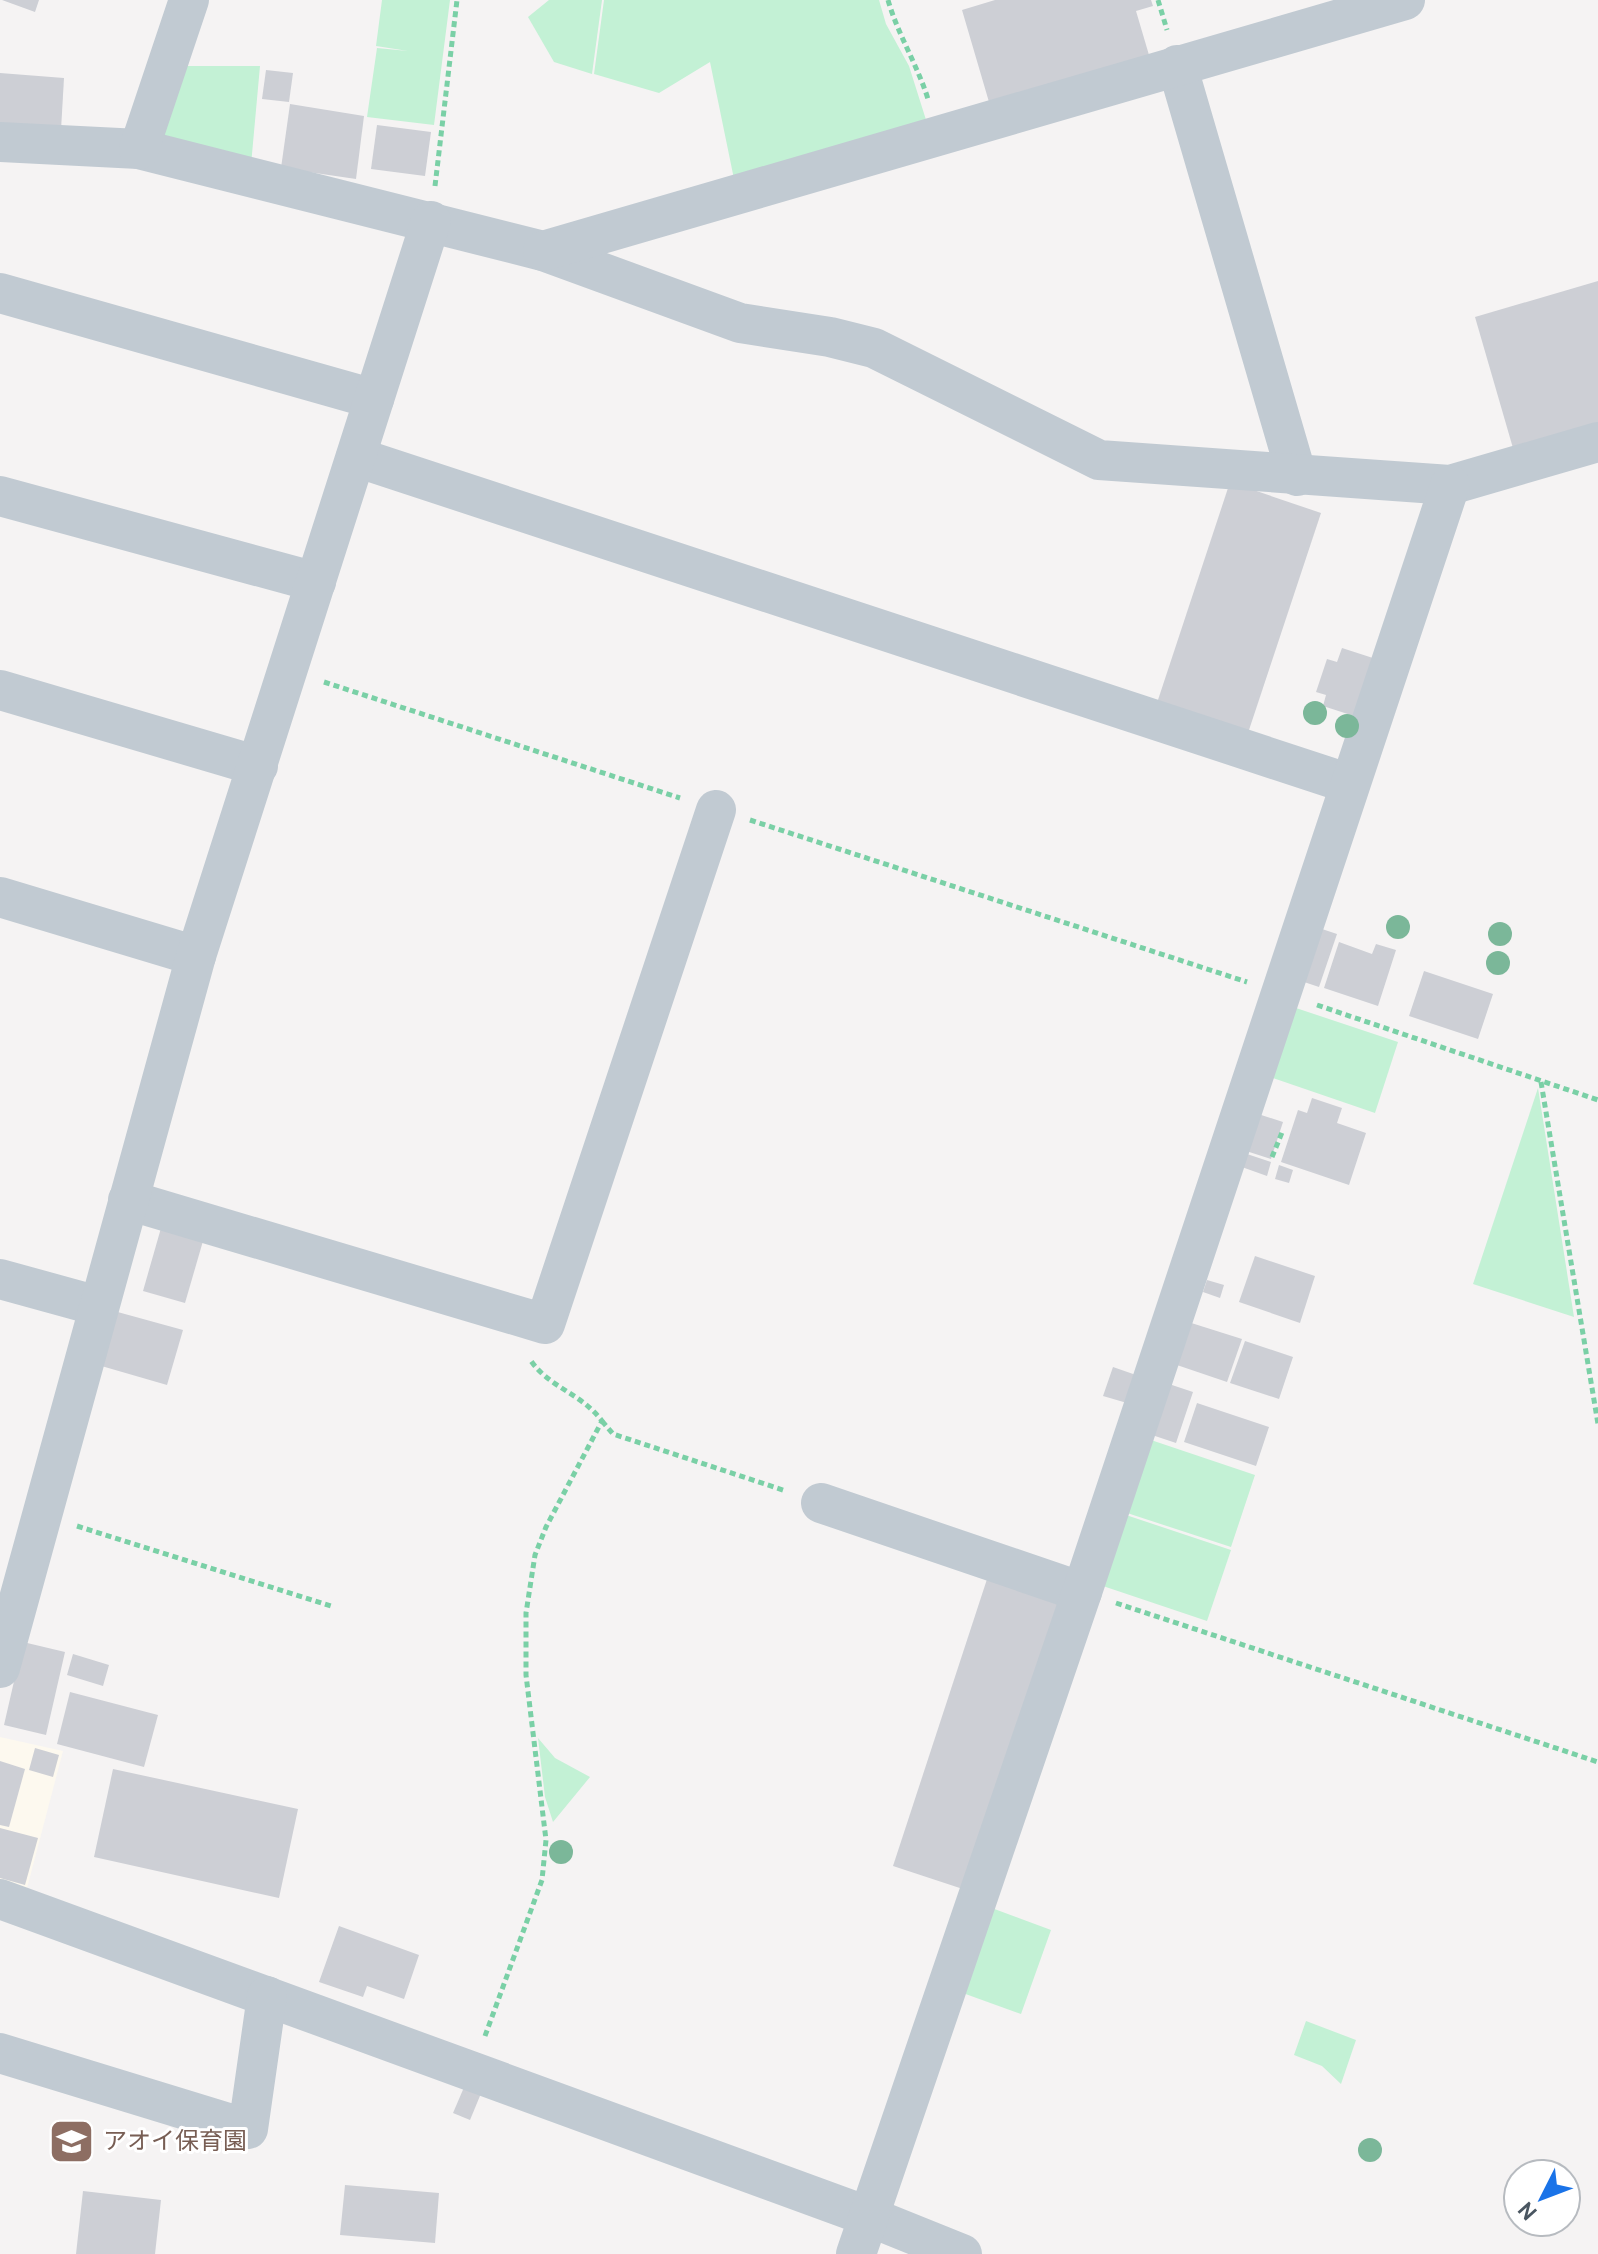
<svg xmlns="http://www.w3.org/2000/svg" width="1598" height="2254" font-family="Cabin,'Noto Sans JP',sans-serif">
  <rect width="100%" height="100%" fill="#f5f3f3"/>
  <polygon fill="#fdf9ef" points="0,1737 63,1751 26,1892 0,1883"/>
  <g fill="#c3f1d5">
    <polygon points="382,0 450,0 434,125 367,117 377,48 408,51 376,46"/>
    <polygon points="549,0 602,0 592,74 554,62 528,17"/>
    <polygon points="604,0 879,0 886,24 909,66 927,123 734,179 710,62 659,93 594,74"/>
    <polygon points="177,66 260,66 251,165 153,141"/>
    <polygon points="1287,1005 1398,1042 1375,1113 1264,1075"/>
    <polygon points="1538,1088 1574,1317 1473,1284"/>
    <polygon points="1145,1438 1255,1475 1231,1547 1121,1511"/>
    <polygon points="1120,1513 1231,1550 1207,1621 1097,1584"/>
    <polygon points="538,1738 555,1758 590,1777 553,1822 545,1797"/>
    <polygon points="989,1907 1051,1930 1021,2014 960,1992"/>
    <polygon points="1306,2021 1356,2040 1341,2084 1322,2066 1294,2055"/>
  </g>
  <g fill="#cdcfd5">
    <polygon points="2,0 39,0 35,12"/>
    <polygon points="995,0 1151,0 1153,6 1136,11 1149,55 989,102 962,10"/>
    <polygon points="266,70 293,73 289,102 262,99"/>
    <polygon points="0,73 64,78 61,130 0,125"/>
    <polygon points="290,104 364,116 356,179 281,168"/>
    <polygon points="377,125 431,132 425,176 371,169"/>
    <polygon points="1598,281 1598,431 1515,455 1475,317"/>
    <polygon points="1230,482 1321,513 1247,736 1156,706"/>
    <polygon points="1342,648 1376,659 1357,717 1323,706 1326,695 1316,692 1327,659 1337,662"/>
    <polygon points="1316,927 1337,934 1319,987 1298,980"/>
    <polygon points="1339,942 1372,954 1376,944 1396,950 1378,1006 1324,988"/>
    <polygon points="1424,971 1493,994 1478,1039 1409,1016"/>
    <polygon points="1312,1098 1342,1108 1337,1123 1366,1133 1349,1185 1281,1162 1298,1110 1307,1113"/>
    <polygon points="1255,1113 1283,1122 1271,1159 1243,1150"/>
    <polygon points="1244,1153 1271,1162 1267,1176 1239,1166"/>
    <polygon points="1279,1165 1293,1170 1289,1183 1275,1179"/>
    <polygon points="161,1228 203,1241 185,1303 143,1291"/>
    <polygon points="1255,1256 1315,1276 1300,1323 1239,1302"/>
    <polygon points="1207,1280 1224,1285 1220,1298 1203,1292"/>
    <polygon points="114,1311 183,1330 167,1385 98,1365"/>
    <polygon points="1185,1321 1242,1339 1227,1382 1171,1363"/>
    <polygon points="1245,1341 1293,1357 1279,1399 1230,1383"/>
    <polygon points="1113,1367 1136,1375 1127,1403 1103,1396"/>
    <polygon points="1166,1383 1193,1392 1176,1443 1149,1434"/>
    <polygon points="1197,1403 1269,1427 1256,1466 1184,1442"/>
    <polygon points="990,1570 1072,1597 975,1893 893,1866"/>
    <polygon points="23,1642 65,1652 46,1735 4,1725"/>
    <polygon points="73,1654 109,1665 103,1686 67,1675"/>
    <polygon points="70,1692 158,1715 144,1767 57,1744"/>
    <polygon points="35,1748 59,1755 53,1777 29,1770"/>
    <polygon points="0,1761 25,1769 9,1827 0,1825"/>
    <polygon points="113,1769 298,1809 279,1898 94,1857"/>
    <polygon points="0,1828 38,1838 25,1885 0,1878"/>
    <polygon points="339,1926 419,1955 404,1999 367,1986 363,1997 319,1982"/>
    <polygon points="465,2085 482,2091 470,2120 453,2113"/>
    <polygon points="345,2185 439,2193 435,2243 340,2235"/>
    <polygon points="83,2191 161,2200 155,2254 76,2254"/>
  </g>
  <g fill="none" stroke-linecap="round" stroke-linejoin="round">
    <g stroke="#7ad0a6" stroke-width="5" stroke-dasharray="6 4" stroke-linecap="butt">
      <path d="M888 0C898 35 917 64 928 99"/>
      <polyline points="1158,0 1167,30"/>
      <polyline points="435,186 457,0"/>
      <polyline points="324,682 680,798"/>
      <polyline points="750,820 1247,982"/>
      <polyline points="1317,1005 1598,1100"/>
      <polyline points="1541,1082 1598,1424"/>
      <polyline points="1272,1157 1283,1130"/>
      <polyline points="602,1421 613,1434 786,1491"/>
      <polyline points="77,1526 334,1607"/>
      <polyline points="1116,1603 1598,1762"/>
      <path d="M485 2036 542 1880 546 1840 526 1675V1613L535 1555 546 1527 602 1421C581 1393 550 1388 531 1361"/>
    </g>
    <g stroke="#c1cad2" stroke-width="40">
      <polyline points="1177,65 1297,476"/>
      <polyline points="0,142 139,149 543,251 740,323 830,337 874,348 1099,460 1450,485 1598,442"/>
      <polyline points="139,149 189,0"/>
      <polyline points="543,251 1405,0"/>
      <polyline points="0,293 374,399"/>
      <polyline points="356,457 1350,784"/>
      <polyline points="0,496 316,582"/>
      <polyline points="0,690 258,766"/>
      <polyline points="0,897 196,956"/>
      <polyline points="128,1200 545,1324 716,810"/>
      <polyline points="0,1279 98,1306"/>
      <polyline points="821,1503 1082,1592"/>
      <polyline points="0,1668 196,956 431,221"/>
      <polyline points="0,1899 870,2217 962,2254"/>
      <polyline points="0,2053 248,2129 267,1996"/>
      <polyline points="856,2254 1082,1592 1450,485"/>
    </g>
  </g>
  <g fill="#7bb799">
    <circle cx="1315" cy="713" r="12"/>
    <circle cx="1347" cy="726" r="12"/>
    <circle cx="1398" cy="927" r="12"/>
    <circle cx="1500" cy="934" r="12"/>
    <circle cx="1498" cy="963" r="12"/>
    <circle cx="561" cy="1852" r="12"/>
    <circle cx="1370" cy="2150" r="12"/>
  </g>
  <defs>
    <symbol id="school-square" viewBox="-11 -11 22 22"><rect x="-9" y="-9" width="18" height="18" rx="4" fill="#8d6e63" stroke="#fff"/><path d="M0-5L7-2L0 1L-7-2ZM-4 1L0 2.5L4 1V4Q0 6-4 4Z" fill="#fff"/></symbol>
  </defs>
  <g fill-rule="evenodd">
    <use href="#school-square" x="46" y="2116" width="51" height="51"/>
  </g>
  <g text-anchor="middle" stroke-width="6" stroke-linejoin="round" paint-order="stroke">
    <g font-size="24" fill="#785e54" stroke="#fff" text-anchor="start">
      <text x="103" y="2149">アオイ保育園</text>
    </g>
  </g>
  <g transform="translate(1542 2198) rotate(228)"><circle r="38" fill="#ffffff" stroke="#b7bbc0" stroke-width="2"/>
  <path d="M0-6L14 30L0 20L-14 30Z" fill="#1a73e8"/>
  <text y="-12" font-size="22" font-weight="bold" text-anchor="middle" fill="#4a5661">N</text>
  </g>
</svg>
